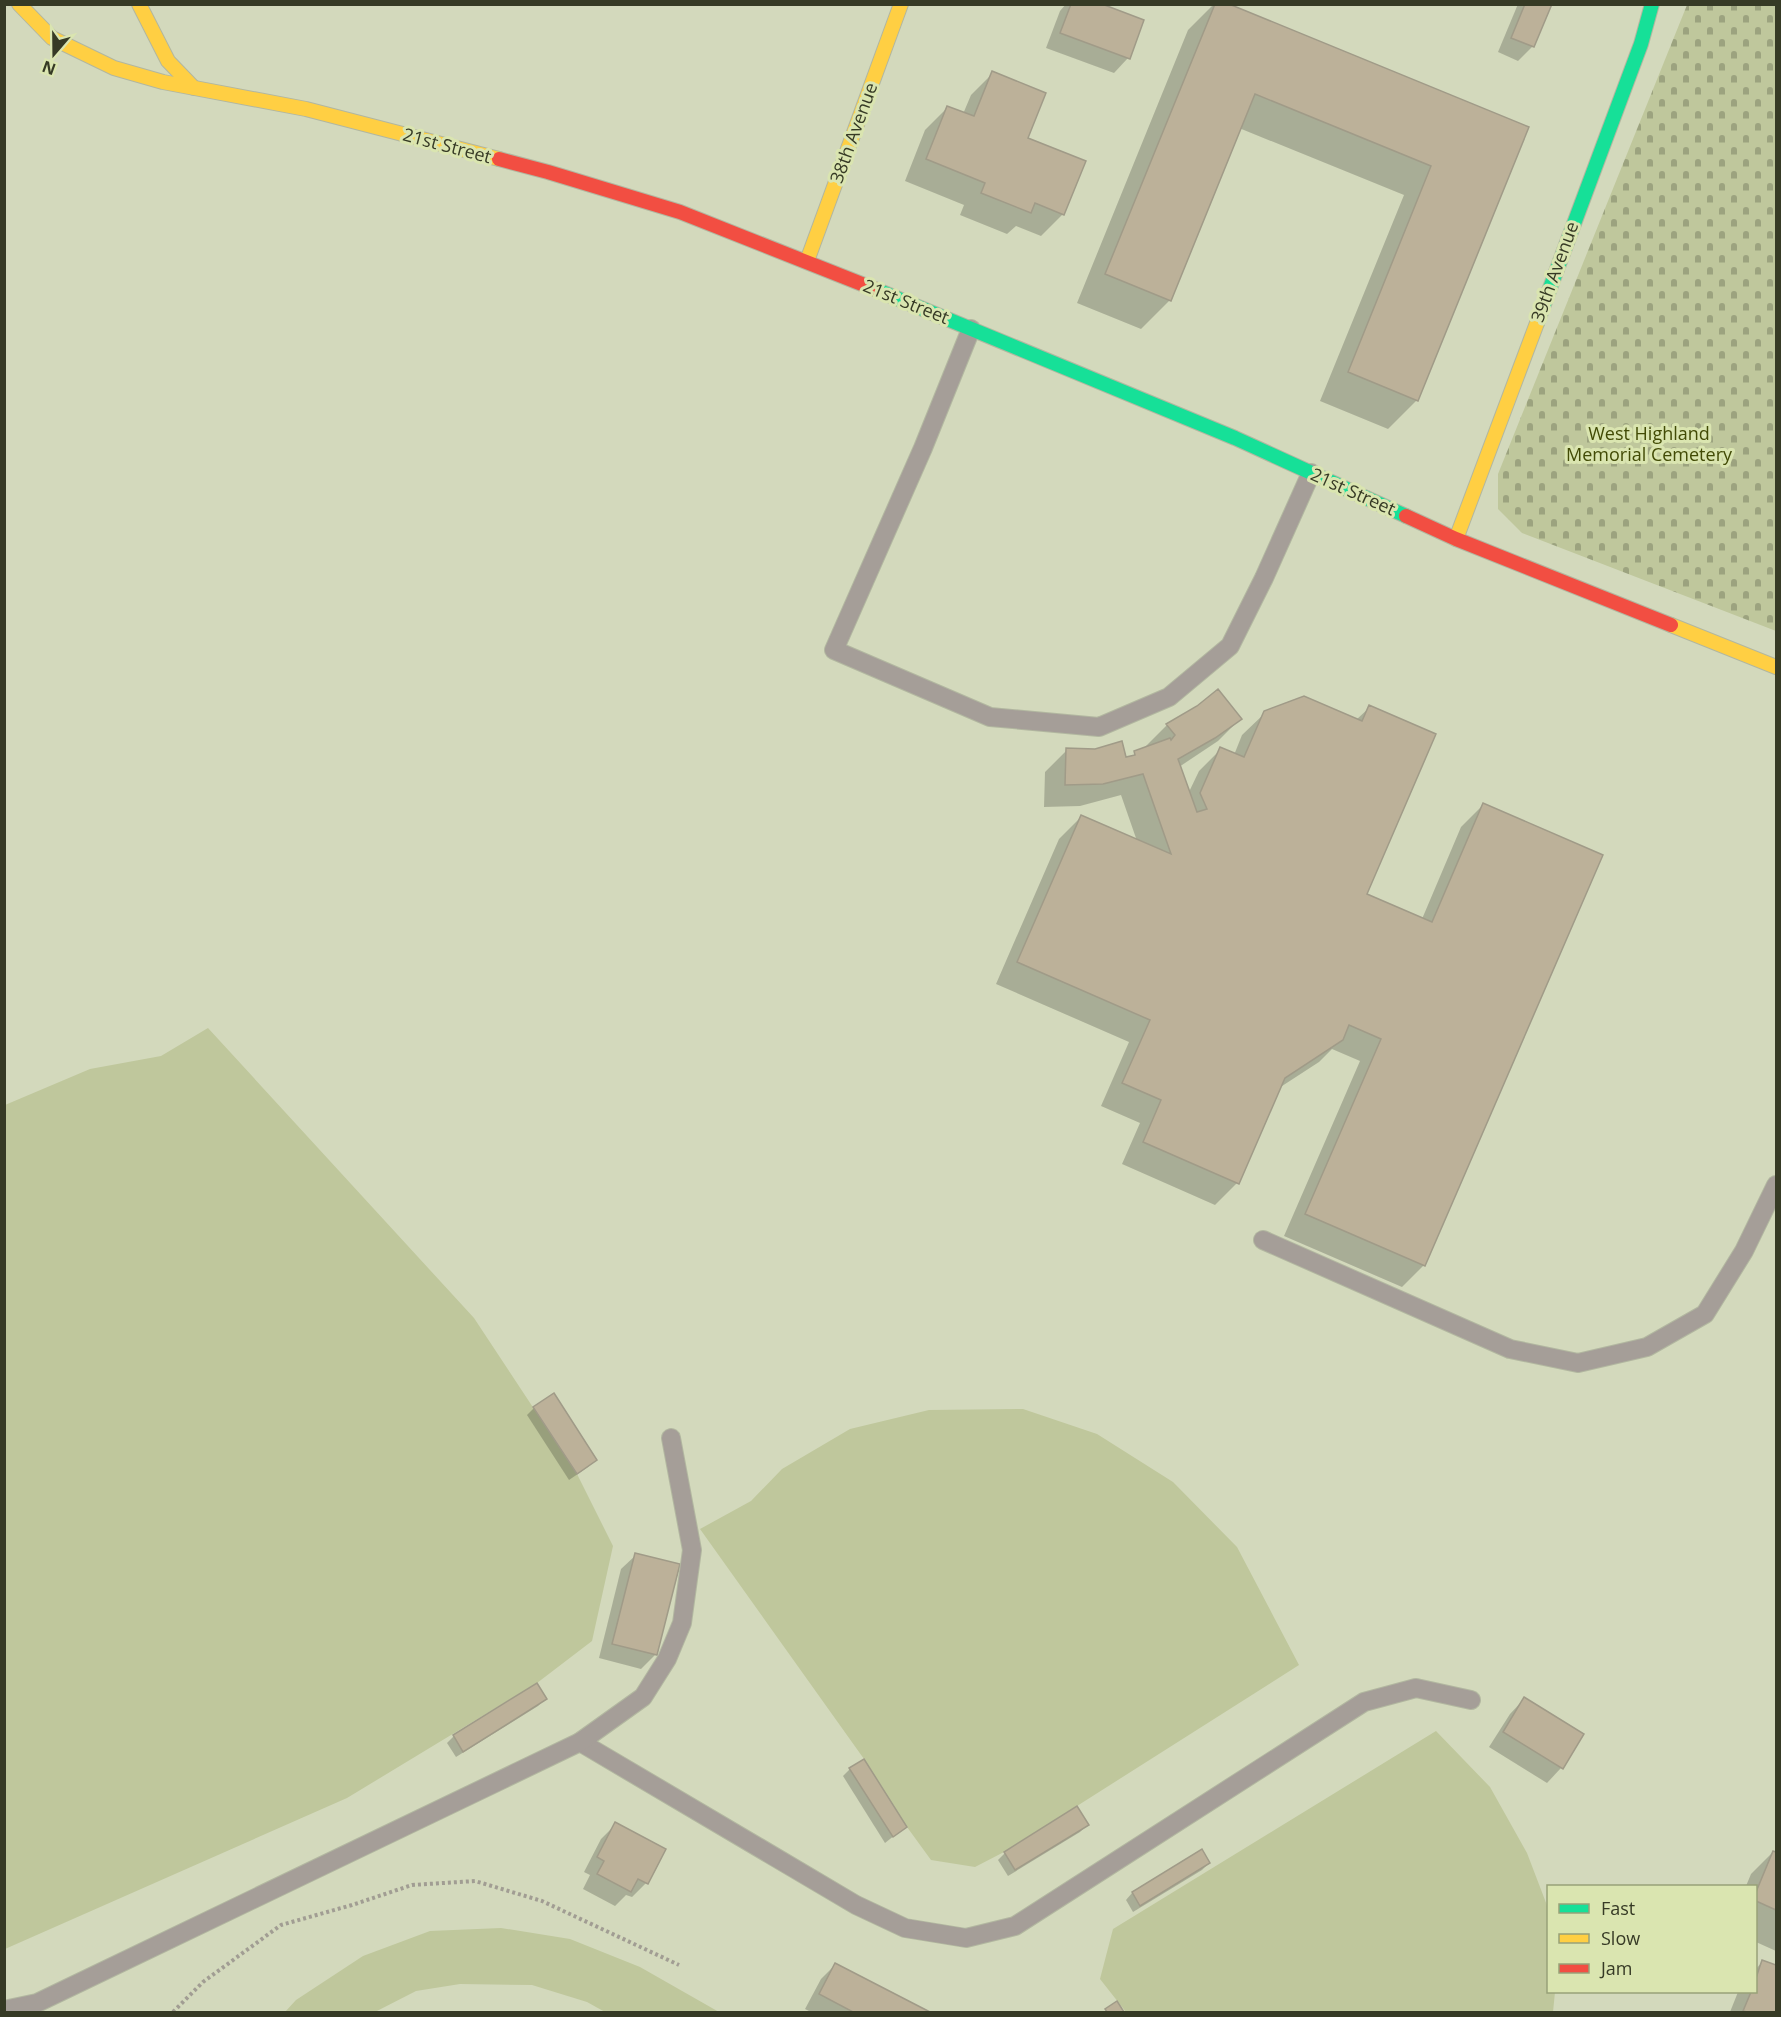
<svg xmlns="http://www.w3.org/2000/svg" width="1781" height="2017" font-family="'Open Sans',sans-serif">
  <defs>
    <pattern id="cemetery-stones" width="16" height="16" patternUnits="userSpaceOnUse" patternTransform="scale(1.5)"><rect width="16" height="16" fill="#bfc79c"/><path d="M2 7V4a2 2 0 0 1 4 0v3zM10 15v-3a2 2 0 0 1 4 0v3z" fill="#9ca37f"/></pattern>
  </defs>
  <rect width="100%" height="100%" fill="#d3d9bc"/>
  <polygon fill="url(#cemetery-stones)" points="1687,5 1776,5 1776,631 1522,533 1498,509 1498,474"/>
  <g fill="#bfc79c">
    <polygon points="208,1028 474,1318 577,1474 613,1546 592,1641 537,1683 347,1798 5,1949 5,1105 90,1069 161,1056"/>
    <polygon points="1023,1409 1097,1434 1173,1482 1237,1547 1299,1665 1077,1806 1004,1852 975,1867 931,1860 907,1827 864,1759 700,1529 751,1501 782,1469 850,1429 929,1410"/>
    <polygon points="1436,1731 1490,1787 1527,1853 1548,1908 1548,1992 1555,1992 1553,2012 1126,2012 1100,1979 1113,1929"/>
    <polygon points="501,1928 570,1939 640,1967 719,2012 605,2012 587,2002 532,1985 460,1984 416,1991 375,2012 285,2012 296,2000 363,1956 430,1931"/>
  </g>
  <g fill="#0003">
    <polygon points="1066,4 1098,4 1128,58 1114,73 1046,48 1060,11"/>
    <polygon points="1214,4 1225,4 1527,127 1417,400 1388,429 1320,401 1404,195 1239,128 1170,300 1141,329 1077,303 1188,30"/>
    <polygon points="1518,4 1550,4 1533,46 1518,61 1498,52"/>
    <polygon points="993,73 1063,214 1041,236 1016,226 1007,234 960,215 964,205 905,181 925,130 947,108 963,114 971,95"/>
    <polygon points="1370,707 1365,895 1422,919 1461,827 1483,805 1424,1265 1402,1287 1284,1236 1360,1061 1332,1049 1319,1062 1279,1088 1237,1183 1215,1205 1122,1164 1140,1123 1101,1106 1129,1042 996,984 1059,839 1081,817 1137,841 1121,795 1080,806 1044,807 1045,772 1067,750 1125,759 1131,757 1145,747 1167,725 1240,719 1218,741 1179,767 1188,794 1199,771 1221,749 1234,755 1242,735 1265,713 1356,720"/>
    <polygon points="534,1408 595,1460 588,1467 569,1480 527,1415"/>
    <polygon points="636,1555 656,1654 641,1669 599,1658 621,1569"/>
    <polygon points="545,1699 538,1706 456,1757 447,1743 454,1736"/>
    <polygon points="1524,1699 1582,1735 1561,1768 1547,1783 1489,1747 1510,1714"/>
    <polygon points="850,1769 905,1827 885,1843 843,1776"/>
    <polygon points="616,1824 646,1883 632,1897 626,1895 615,1906 583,1889 590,1875 584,1872 601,1839"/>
    <polygon points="1087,1825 1080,1832 1008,1876 998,1860 1005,1853"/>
    <polygon points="1201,1851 1209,1863 1202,1870 1133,1912 1126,1900 1132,1893"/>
    <polygon points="1773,1852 1776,1854 1776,1951 1756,1942 1756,1886 1746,1886 1751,1874"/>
    <polygon points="1762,1962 1776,1967 1776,2012 1730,2012 1738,1992 1756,1992 1756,1969"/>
    <polygon points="835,1965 927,2012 811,2012 805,2009 821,1979"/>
  </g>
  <g fill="#bcb199" stroke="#a09b88" stroke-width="1.5">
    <polygon points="1071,4 1102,4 1144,20 1130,59 1060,33"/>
    <polygon points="1215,4 1229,4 1529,127 1418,401 1348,372 1431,166 1255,94 1171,301 1105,274"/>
    <polygon points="1525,4 1552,4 1534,47 1511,38"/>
    <polygon points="992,71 1046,93 1028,138 1086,161 1064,215 1035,203 1031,213 981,193 985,183 926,159 947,106 974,116"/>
    <polygon points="1218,689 1242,719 1215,738 1178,759 1197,812 1207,809 1200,793 1220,747 1244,757 1264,711 1304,696 1362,721 1369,705 1436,734 1367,894 1432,922 1483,803 1603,855 1425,1266 1305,1214 1381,1039 1349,1025 1343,1040 1285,1078 1239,1184 1143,1142 1161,1100 1122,1083 1150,1020 1017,962 1081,815 1171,854 1143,774 1103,784 1065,785 1066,748 1095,749 1122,741 1126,757 1135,755 1134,751 1170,738 1171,740 1175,735 1166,724 1197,706"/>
    <polygon points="554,1393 597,1460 577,1474 533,1407"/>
    <polygon points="635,1553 680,1564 657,1655 612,1644"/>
    <polygon points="537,1683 547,1699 463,1752 453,1735"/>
    <polygon points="1524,1697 1584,1734 1563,1769 1503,1732"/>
    <polygon points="864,1759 907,1827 893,1837 849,1768"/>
    <polygon points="1077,1806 1089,1825 1015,1870 1004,1852"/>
    <polygon points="615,1822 666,1849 648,1884 638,1879 631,1892 597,1874 604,1861 597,1857"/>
    <polygon points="1202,1849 1210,1863 1140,1906 1132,1892"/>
    <polygon points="1773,1851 1776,1852 1776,1910 1756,1901 1756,1892"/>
    <polygon points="1762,1960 1776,1965 1776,2012 1747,2012 1743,2011 1751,1992 1756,1992 1756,1978"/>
    <polygon points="835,1963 930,2012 853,2012 819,1994"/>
    <polygon points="1117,2001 1124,2012 1107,2012 1105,2009"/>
  </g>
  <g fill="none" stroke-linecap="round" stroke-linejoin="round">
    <defs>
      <g id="lane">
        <polyline points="971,329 923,448 834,650 990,717 1099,727 1169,697 1230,646 1264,578 1311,473"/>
        <polyline points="1263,1240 1510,1349 1578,1363 1647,1347 1705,1314 1744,1251 1776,1185"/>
        <polyline points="580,1742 856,1905 905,1928 966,1938 1015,1926 1364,1702 1416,1688 1471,1700"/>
        <polyline points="4,2010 37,2003 580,1742 643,1697 667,1659 682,1623 692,1550 671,1438"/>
      </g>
      <g id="fast">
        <polyline points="877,290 1235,438 1406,516"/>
        <polyline points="1537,323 1641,44 1652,4"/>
      </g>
      <g id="slow">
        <polyline points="19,4 52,38 114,68 163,82 306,109 499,159"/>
        <polyline points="139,4 168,61 194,88"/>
        <polyline points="807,261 901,4"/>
        <polyline points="1456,539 1537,323"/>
        <polyline points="1671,625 1776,667"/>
      </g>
      <g id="jam">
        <polyline points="499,159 548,172 680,212 877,290"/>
        <polyline points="1406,516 1456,539 1671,625"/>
      </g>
    </defs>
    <use href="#lane" stroke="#b2b7a0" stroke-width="20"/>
    <use href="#fast" stroke="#b2b7a0" stroke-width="16"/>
    <use href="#slow" stroke="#b2b7a0" stroke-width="16"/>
    <use href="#jam" stroke="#b2b7a0" stroke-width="16"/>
    <polyline stroke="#a19d93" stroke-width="4" stroke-dasharray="3 3" stroke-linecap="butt" points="173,2012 203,1982 281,1925 352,1905 412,1885 475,1881 542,1901 679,1965"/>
    <use href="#lane" stroke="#a59e98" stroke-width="18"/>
    <use href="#fast" stroke="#16e098" stroke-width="14"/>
    <use href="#slow" stroke="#ffcf43" stroke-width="14"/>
    <use href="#jam" stroke="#f24e42" stroke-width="14"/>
  </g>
  <g text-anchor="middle" stroke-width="6" stroke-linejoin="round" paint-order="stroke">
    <g font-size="18" fill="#363a25" stroke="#dae5b0">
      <text transform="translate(854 133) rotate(-70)" y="6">38th Avenue</text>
      <text transform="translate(447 146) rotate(15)" y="6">21st Street</text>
      <text transform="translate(1555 272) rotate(-70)" y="6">39th Avenue</text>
      <text transform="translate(906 302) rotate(22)" y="6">21st Street</text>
      <text transform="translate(1353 492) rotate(24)" y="6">21st Street</text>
    </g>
    <g font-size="18" fill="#424b06" stroke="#dae5b0">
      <text x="1649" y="440">West Highland<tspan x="1649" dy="21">Memorial Cemetery</tspan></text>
    </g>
  </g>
  <rect width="1781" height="2017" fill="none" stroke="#363a25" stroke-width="12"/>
  <rect x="1547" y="1885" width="210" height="108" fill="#dae5b0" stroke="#98a178" stroke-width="1.5"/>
  <rect x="1559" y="1904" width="30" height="9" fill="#16e098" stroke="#98a178" stroke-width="1.5"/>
  <text x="1601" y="1915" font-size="18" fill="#363a25">Fast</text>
  <rect x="1559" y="1934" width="30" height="9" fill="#ffcf43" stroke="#98a178" stroke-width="1.5"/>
  <text x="1601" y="1945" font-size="18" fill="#363a25">Slow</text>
  <rect x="1559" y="1964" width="30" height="9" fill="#f24e42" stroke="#98a178" stroke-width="1.5"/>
  <text x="1601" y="1975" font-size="18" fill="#363a25">Jam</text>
  <g transform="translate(54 54) rotate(200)" stroke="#dae5b0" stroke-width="4.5" paint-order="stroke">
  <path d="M0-4.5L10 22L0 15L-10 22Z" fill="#363a25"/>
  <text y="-9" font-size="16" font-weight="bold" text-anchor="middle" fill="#363a25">N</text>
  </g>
</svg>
